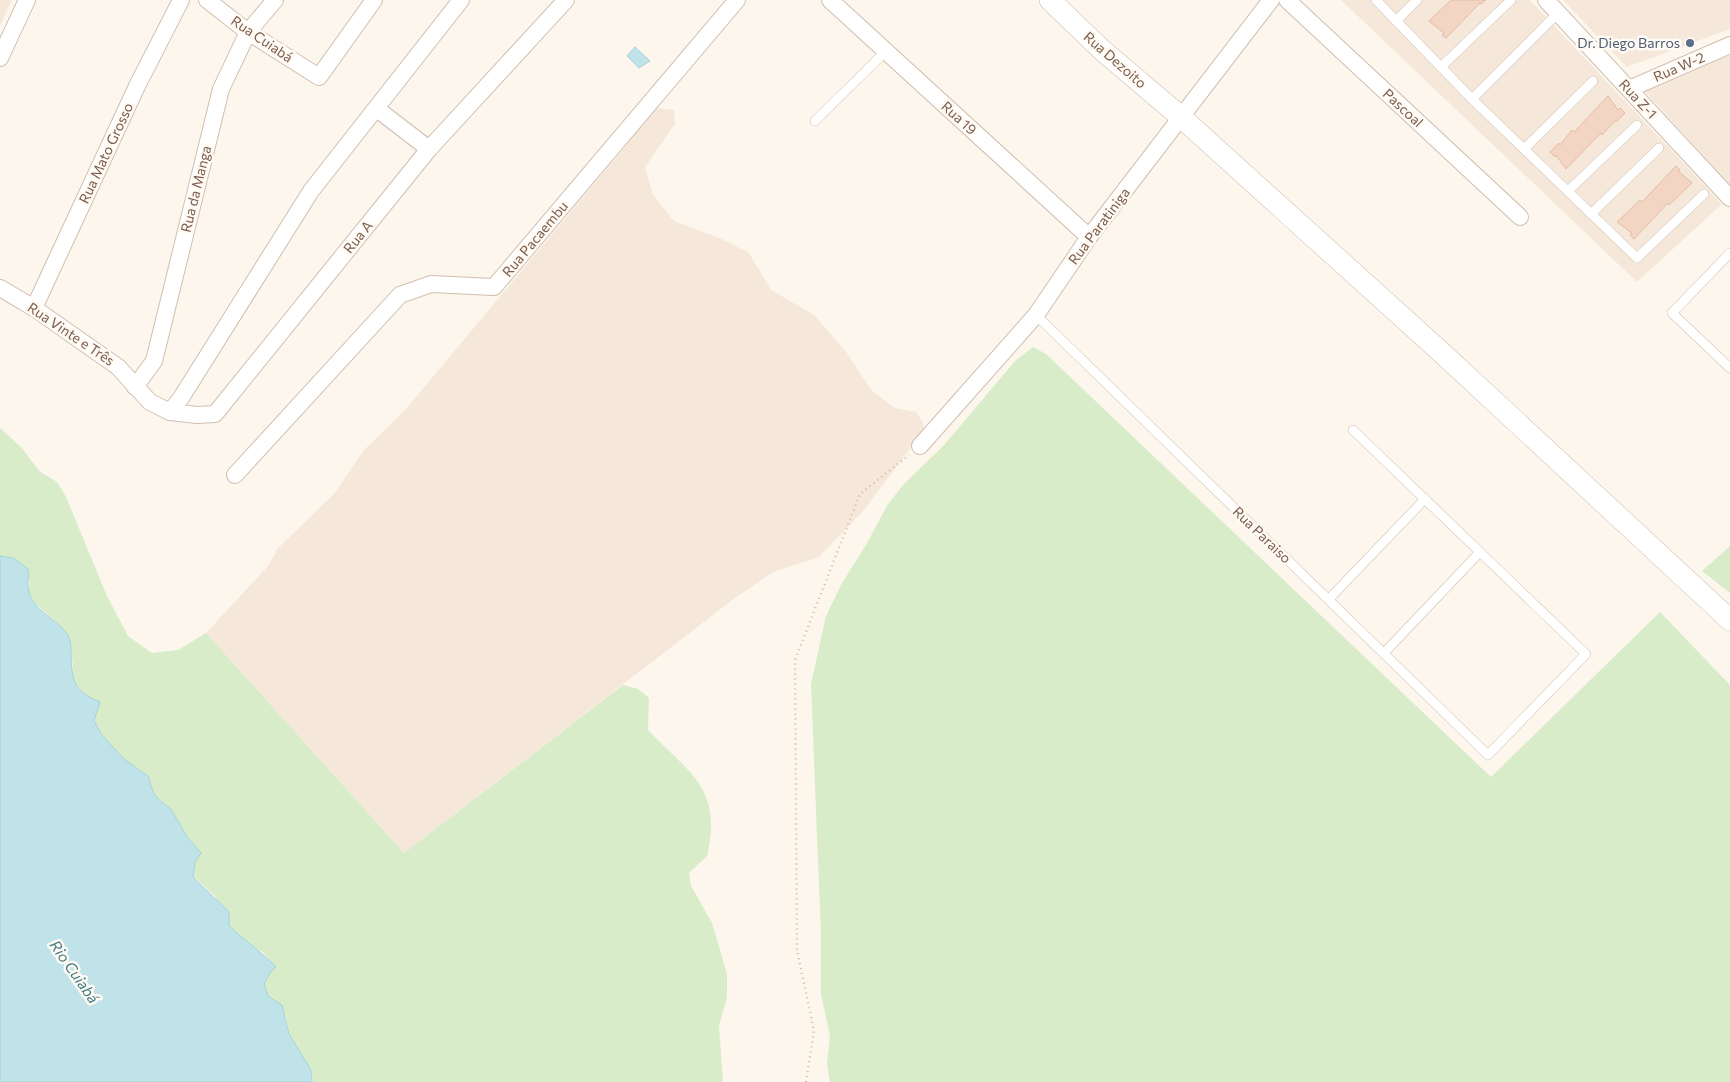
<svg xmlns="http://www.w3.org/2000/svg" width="1730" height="1082" font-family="Commissioner,sans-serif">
  <rect width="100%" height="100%" fill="#fdf6ec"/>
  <g fill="#f5e8da">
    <polygon points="0,0 12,0 0,26"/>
    <polygon points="1341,0 1530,0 1722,204 1637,282"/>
    <polygon points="1563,0 1730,0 1730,29 1627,67"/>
    <polygon points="1730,55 1730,185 1641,87"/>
    <polygon points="657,108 674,110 675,124 645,167 653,195 674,221 722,239 749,253 771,290 814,315 847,353 871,390 895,408 916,412 923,422 924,430 864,510 819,557 773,572 735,598 404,853 206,633 268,566 278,548 334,494 364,450 406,409 625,147 641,122"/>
  </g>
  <g fill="#d8ecc9">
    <polygon points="1033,347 1046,354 1491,777 1660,612 1730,685 1730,1082 830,1082 827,1063 830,1036 821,994 821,936 811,684 826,616 842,583 866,545 888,504 905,483 944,445 1016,360"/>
    <path d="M0 428 22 448 39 471 57 482 66 497 107 596 128 636 152 653 178 650 206 633 404 853 623 685 638 689 649 698 648 730C690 774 723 788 707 856L689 873 691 886 712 923 727 974V997L719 1026 723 1082H312L311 1070 289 1034 286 1016 268 996 264 984 271 970 276 968 263 952 254 949 229 926 215 896 193 876 195 861 201 853 187 837 171 809 159 800 153 792 148 776 124 759 102 735 94 721 86 696 75 684 72 674 73 667 69 637 60 626 34 602 28 591 30 582 13 558 0 556Z"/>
    <polygon points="1730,546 1730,593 1702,571"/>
  </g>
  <g fill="#bfe3e8" stroke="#a5d3da">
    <polygon points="635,47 650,61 639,68 627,56"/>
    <path d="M0 556 13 558 28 569C29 576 27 586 29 592 34 611 58 620 68 635 71 640 71 648 71 654 72 681 73 691 100 702L94 721 102 735 124 759 148 776 153 792 159 800 171 809 187 837 201 853 195 862 193 877 229 912V926C245 941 262 952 276 967L271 971 264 984 268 996 282 1005 289 1034 311 1070 312 1082H0Z"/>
  </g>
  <g fill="#f3d5c3" stroke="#e6bba3">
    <polygon points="1451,0 1486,0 1481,4 1480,3 1446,38 1442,35 1444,33 1429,21"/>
    <polygon points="1608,96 1618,110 1620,108 1625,113 1616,122 1615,121 1602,135 1601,133 1566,169 1556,155 1555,157 1550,152 1559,143 1560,145 1572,130 1574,132"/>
    <polygon points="1676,166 1680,170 1678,171 1692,183 1669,205 1668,203 1634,239 1630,235 1632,233 1617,222 1640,200 1642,202"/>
  </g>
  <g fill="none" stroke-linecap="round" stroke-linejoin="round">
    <defs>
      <g id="service">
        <polyline points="1376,0 1472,99 1558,13"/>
        <polyline points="1396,21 1417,0"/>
        <polyline points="1441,67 1511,0"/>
        <polyline points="1472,99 1637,258 1704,194"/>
        <polyline points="815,121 886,51"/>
        <polyline points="1524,149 1593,81"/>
        <polyline points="1568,191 1637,125"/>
        <polyline points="1591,214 1659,148"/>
        <polyline points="1730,253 1672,313 1730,368"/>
        <polyline points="1036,315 1488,755 1586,654 1353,430"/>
        <polyline points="1329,599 1425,499"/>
        <polyline points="1384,653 1480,552"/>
      </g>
      <g id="minor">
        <polyline points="207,0 248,32 319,77 374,0"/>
        <polyline points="830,0 1089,237"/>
        <polyline points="1287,0 1520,217"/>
        <polyline points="1546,0 1730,198"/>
        <polyline points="0,58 27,0"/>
        <polyline points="1629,89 1730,45"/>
        <polyline points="377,109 429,149"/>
        <polyline points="0,288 34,308 118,367 150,402 170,412 197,415 215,414 429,149 566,0"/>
        <polyline points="34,308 137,86 181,0"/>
        <polyline points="135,387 154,361 221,89 248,32 275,0"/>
        <polyline points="170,412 181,398 311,191 461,0"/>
        <polyline points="920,446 1036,315 1089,237 1271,0"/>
        <polyline points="235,475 400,295 431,284 494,287 737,0"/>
      </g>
      <polyline id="tertiary" points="1050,0 1102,50 1182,118 1442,353 1730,620"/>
    </defs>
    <use href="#service" stroke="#d1beb0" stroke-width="10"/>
    <use href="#minor" stroke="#d1beb0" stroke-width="18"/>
    <use href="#tertiary" stroke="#d1beb0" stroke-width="22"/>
    <polyline stroke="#d9b8a5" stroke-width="2.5" stroke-dasharray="1 4" stroke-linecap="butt" points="806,1082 814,1031 797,950 795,660 860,494 909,455"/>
    <use href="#service" stroke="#fff" stroke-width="9"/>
    <use href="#minor" stroke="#fff" stroke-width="16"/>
    <use href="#tertiary" stroke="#fff" stroke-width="21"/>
  </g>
  <circle fill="#5c6f8a" stroke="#fffaf3" stroke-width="2" cx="1690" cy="43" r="5"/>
  <g text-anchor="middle" stroke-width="5" stroke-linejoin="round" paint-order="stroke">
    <g font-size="14" fill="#7a5c4d" stroke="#fffaf3">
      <text transform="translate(262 39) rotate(34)" y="5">Rua Cuiabá</text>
      <text transform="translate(1115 60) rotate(41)" y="5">Rua Dezoito</text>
      <text transform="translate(1679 67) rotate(-23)" y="5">Rua W-2</text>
      <text transform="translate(1638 99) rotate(47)" y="5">Rua Z-1</text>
      <text transform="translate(1403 108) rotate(43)" y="5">Pascoal</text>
      <text transform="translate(959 118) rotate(42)" y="5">Rua 19</text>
      <text transform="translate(106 153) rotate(-65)" y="5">Rua Mato Grosso</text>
      <text transform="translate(196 189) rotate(-76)" y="5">Rua da Manga</text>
      <text transform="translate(1099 226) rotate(-53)" y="5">Rua Paratiniga</text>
      <text transform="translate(358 237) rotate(-51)" y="5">Rua A</text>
      <text transform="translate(535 239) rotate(-50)" y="5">Rua Pacaembu</text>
      <text transform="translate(71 334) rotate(34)" y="5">Rua Vinte e Três</text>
      <text transform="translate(1262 535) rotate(44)" y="5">Rua Paraiso</text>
    </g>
    <g font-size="14" fill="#4e5e75" stroke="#fffaf3" text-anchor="end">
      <text x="1680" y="48">Dr. Diego Barros</text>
    </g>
    <g font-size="15" font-style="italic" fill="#437c86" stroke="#fffaf3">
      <text transform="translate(74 972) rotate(55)" y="5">Rio Cuiabá</text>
    </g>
  </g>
</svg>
